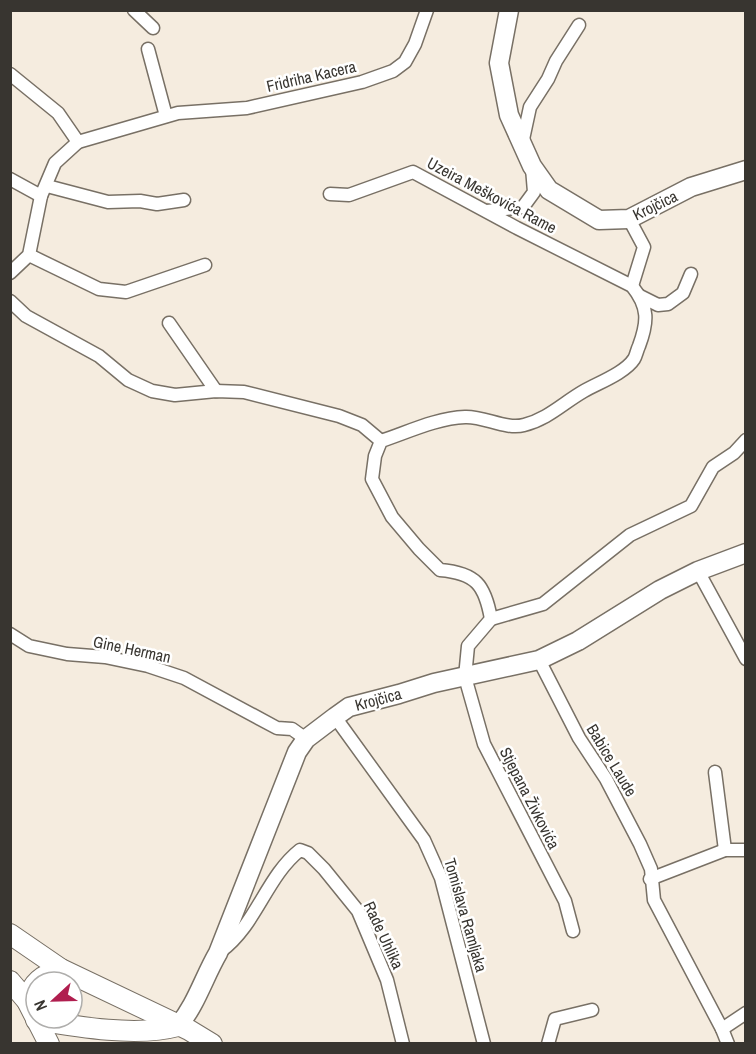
<svg xmlns="http://www.w3.org/2000/svg" width="756" height="1054" font-family="'Archivo Narrow',sans-serif">
  <rect width="100%" height="100%" fill="#f5ecdf"/>
  <g fill="none" stroke-linecap="round" stroke-linejoin="round">
    <defs>
      <g id="street">
        <polyline points="134,10 153,28"/>
        <polyline points="148,49 166,116"/>
        <polyline points="10,74 58,113 78,142 178,113 247,108 362,82 393,71 405,62 415,44 427,10"/>
        <polyline points="522,144 530,107 548,79 556,61 579,25"/>
        <polyline points="10,179 41,196"/>
        <polyline points="47,186 108,202 140,201 157,204 184,200"/>
        <path d="M330 194 349 195 413 172 517 228 632 286C649 307 648 322 639 346 637 350 636 356 634 359 625 373 598 383 584 391 563 403 548 419 524 425 506 430 484 416 465 417 437 418 408 432 381 441L375 456 372 479 392 517 419 549 440 570C476 573 485 585 491 619L468 646 465 677 484 744 565 901 573 931"/>
        <polyline points="487,211 523,207 534,192 532,168"/>
        <polyline points="629,219 644,247 632,286"/>
        <polyline points="29,255 99,289 126,292 205,265"/>
        <polyline points="10,273 29,255 41,196 55,163 78,142"/>
        <polyline points="640,296 658,305 668,304 683,293 691,274"/>
        <polyline points="10,301 26,316 99,356 128,380 152,391 175,395 216,391 244,392 339,416 362,425 381,441"/>
        <polyline points="169,323 216,391"/>
        <polyline points="698,571 746,659"/>
        <polyline points="491,619 543,604 630,535 691,506 713,467 734,453 746,440"/>
        <polyline points="10,634 29,646 67,654 105,657 148,666 184,678 277,728 292,729 306,739"/>
        <polyline points="539,660 579,738 606,779 640,844 651,869 654,900 722,1029 728,1044"/>
        <polyline points="335,717 424,840 441,878 484,1044"/>
        <polyline points="715,772 725,850"/>
        <polyline points="650,879 725,850 746,850"/>
        <path d="M221 951C257 924 266 877 300 850L308 853 324 869 358 911 387 980 403 1044"/>
        <polyline points="722,1029 746,1013"/>
        <polyline points="548,1044 555,1019 592,1010"/>
      </g>
      <g id="secondary">
        <polyline points="509,10 499,63 509,115 532,166 549,190 599,220 629,219 691,187 746,170"/>
        <path d="M178 1026C196 1005 204 977 218 953L297 752 306 739 335 717 349 707 399 694 434 683 539 660 578 641 660 590 698 571 746 553"/>
      </g>
      <g id="primary">
        <polyline points="10,934 61,969 189,1030 212,1044"/>
        <polyline points="10,981 27,1001 49,1044"/>
        <path d="M27 1001C32 982 42 975 61 969"/>
        <path d="M36 1020C78 1027 137 1037 178 1026"/>
      </g>
    </defs>
    <use href="#street" stroke="#787065" stroke-width="15"/>
    <use href="#secondary" stroke="#787065" stroke-width="21"/>
    <use href="#primary" stroke="#787065" stroke-width="22"/>
    <use href="#street" stroke="#fff" stroke-width="12"/>
    <use href="#secondary" stroke="#fff" stroke-width="18"/>
    <use href="#primary" stroke="#fff" stroke-width="20"/>
  </g>
  <g text-anchor="middle" stroke-width="5" stroke-linejoin="round" paint-order="stroke">
    <g font-size="16" fill="#383530" stroke="#fff">
      <text transform="translate(311 76) rotate(-13)" y="6">Fridriha Kacera</text>
      <text transform="translate(492 195) rotate(28)" y="6">Uzeira Meškovića Rame</text>
      <text transform="translate(655 205) rotate(-26)" y="6">Krojčica</text>
      <text transform="translate(132 649) rotate(12)" y="6">Gine Herman</text>
      <text transform="translate(378 699) rotate(-15)" y="6">Krojčica</text>
      <text transform="translate(612 760) rotate(59)" y="6">Babice Laude</text>
      <text transform="translate(530 798) rotate(63)" y="6">Stjepana Živkovića</text>
      <text transform="translate(466 915) rotate(74)" y="6">Tomislava Ramljaka</text>
      <text transform="translate(384 935) rotate(65)" y="6">Rade Uhlika</text>
    </g>
  </g>
  <rect width="756" height="1054" fill="none" stroke="#383530" stroke-width="24"/>
  <g transform="translate(54 1000) rotate(248)"><circle r="28" fill="#ffffff" stroke="#afaeac" stroke-width="1.5"/>
  <path d="M0-4.5L10 22L0 15L-10 22Z" fill="#b01e4f"/>
  <text y="-9" font-size="16" font-weight="bold" text-anchor="middle" fill="#383530">N</text>
  </g>
</svg>
